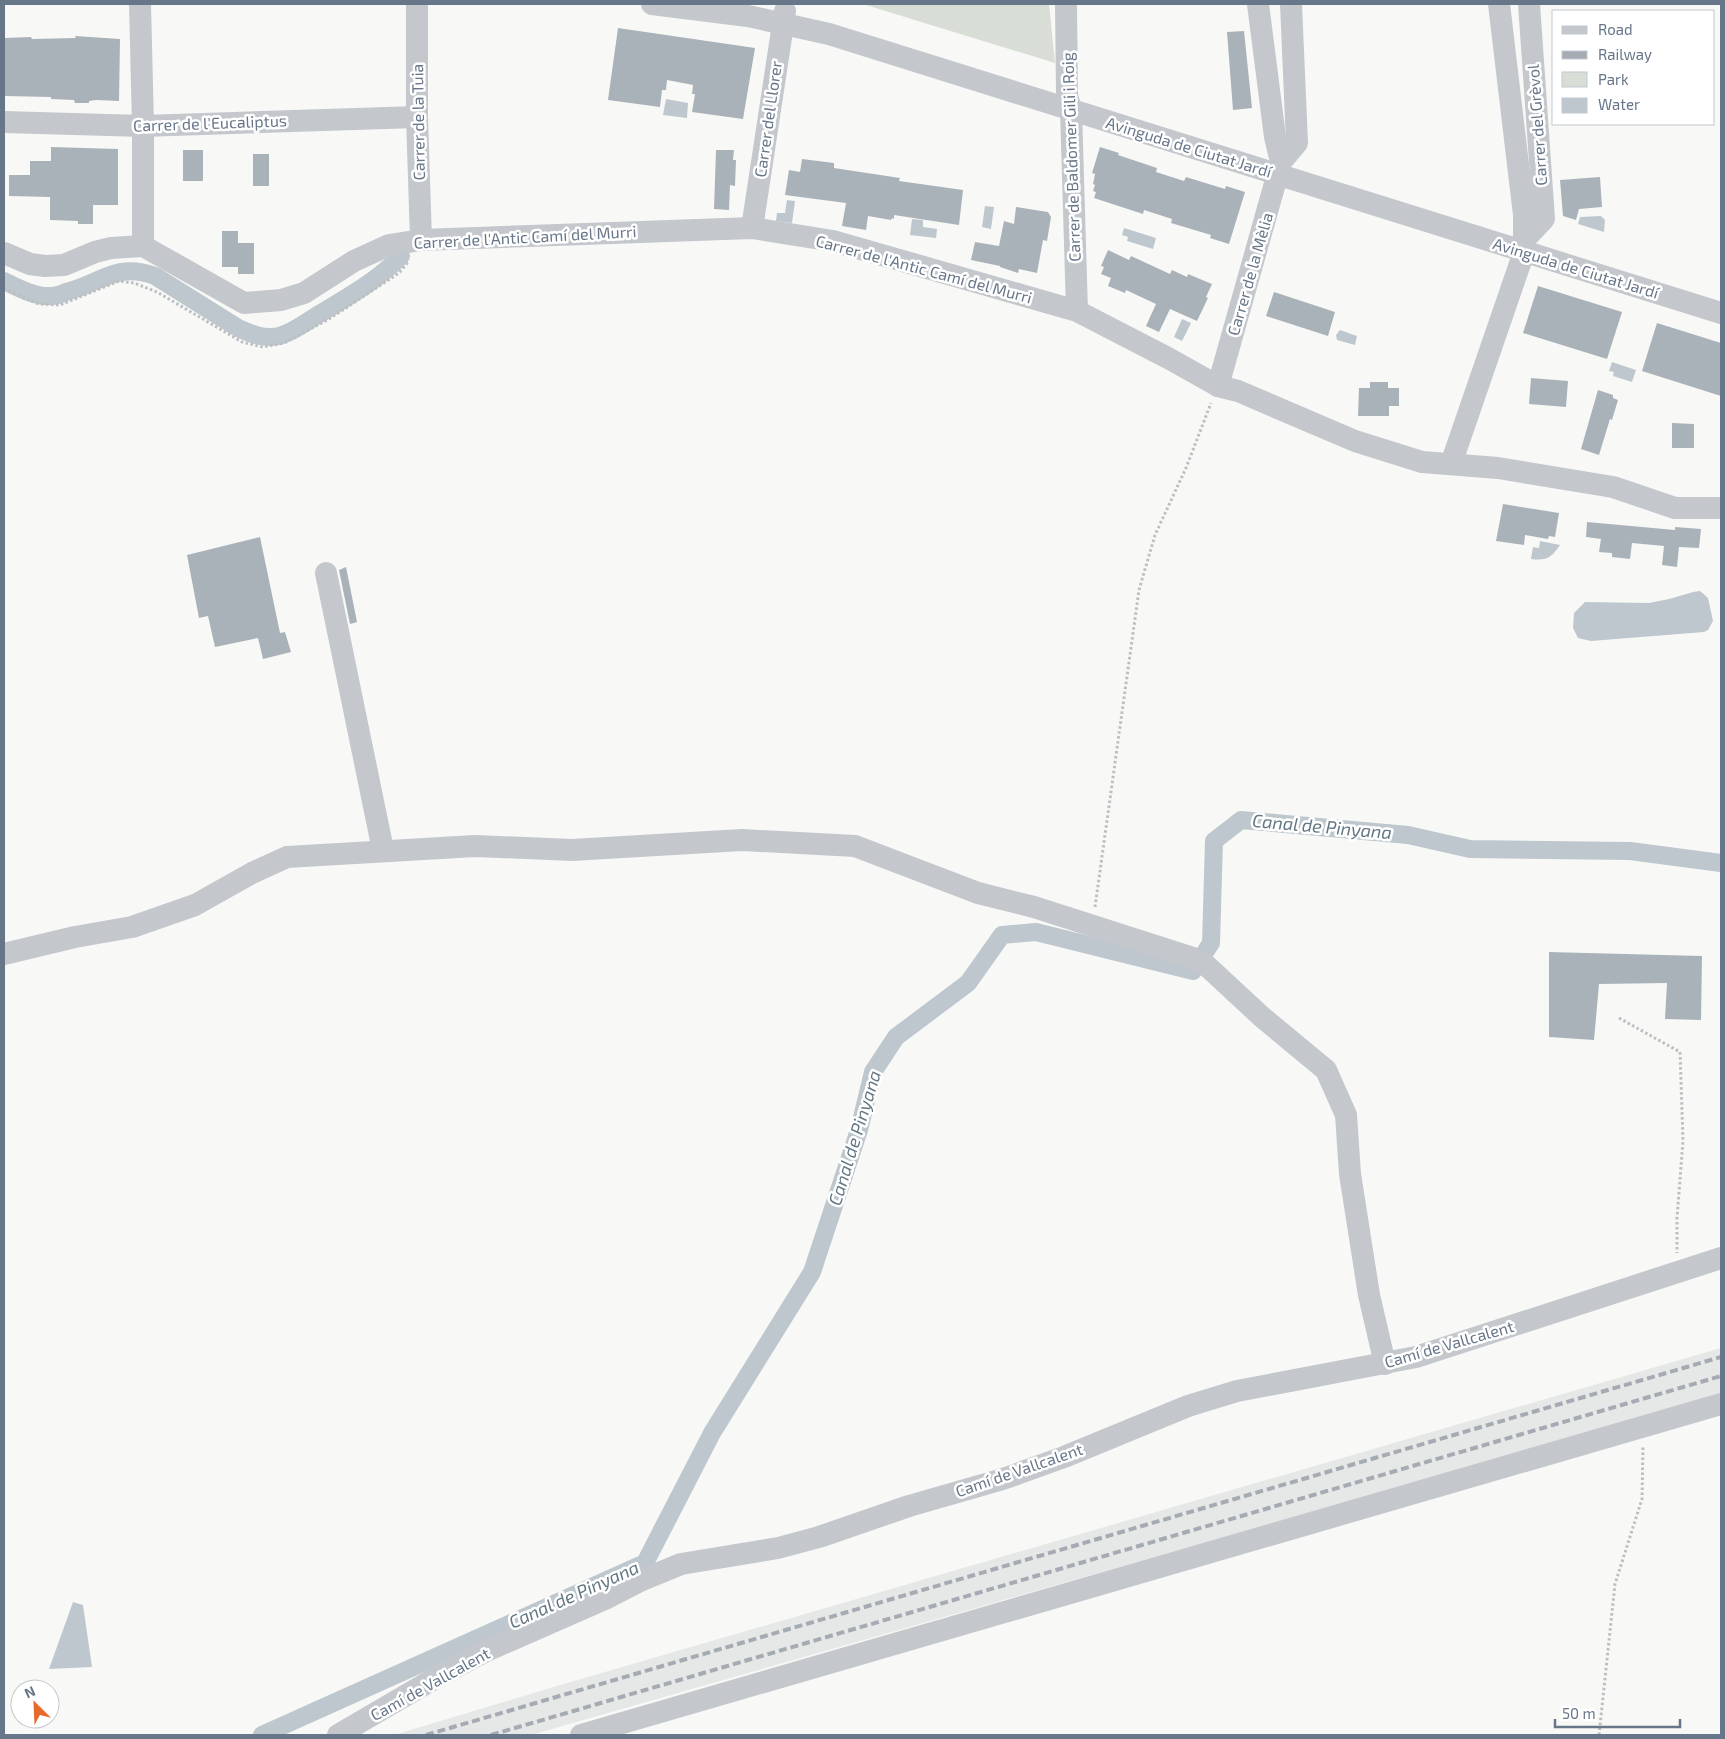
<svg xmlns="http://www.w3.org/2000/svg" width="1725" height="1739" font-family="'Exo 2',sans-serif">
  <rect width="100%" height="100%" fill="#f8f9f6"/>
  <polygon fill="#e6e8e7" points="1721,1348 1721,1393 1659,1413 531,1735 394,1735 550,1688"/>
  <polygon fill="#d8ded5" points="863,4 1049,4 1055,63 866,5"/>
  <g fill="#bec7cd">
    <polygon points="666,99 688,103 687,118 663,115"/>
    <polygon points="787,200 795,201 792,223 776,221 777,213 785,213"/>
    <polygon points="985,206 994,207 991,229 982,227"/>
    <polygon points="1601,216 1605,220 1604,232 1578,224 1580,217"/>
    <polygon points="912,219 923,220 923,227 937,229 936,238 910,235"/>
    <polygon points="1124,228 1156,238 1153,249 1127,241 1128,237 1122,235"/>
    <polygon points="1182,319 1191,323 1182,341 1174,337"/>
    <polygon points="1340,330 1357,336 1355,345 1337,340 1336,335"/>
    <polygon points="1612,362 1636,370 1632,382 1613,376 1614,372 1609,371"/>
    <path d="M1540 541 1560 545C1551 558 1547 561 1531 559L1533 547 1539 548Z"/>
    <polygon points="1693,592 1700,591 1708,598 1713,621 1708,630 1704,632 1591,641 1578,638 1573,628 1574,613 1585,602 1649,603 1669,599"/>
    <polygon points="73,1602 83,1605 92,1667 49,1669"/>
  </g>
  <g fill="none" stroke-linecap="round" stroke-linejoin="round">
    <g stroke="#bec7cd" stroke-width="18">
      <path d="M4 281C18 288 35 297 51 296 56 296 62 294 66 292 102 283 115 262 155 276L238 328C251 334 264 339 279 336 292 333 305 323 316 316 346 298 377 281 401 256"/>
      <polyline points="262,1735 645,1563 712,1433 812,1272 859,1130 873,1072 896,1037 968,983 1002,935 1036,932 1193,971 1211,943 1214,841 1241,820 1408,835 1470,849 1630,851 1721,863"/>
    </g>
  </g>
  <g fill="#aab2b9">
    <polygon points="618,28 755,48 743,119 692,112 695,94 692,94 693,85 667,80 666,90 662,90 660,107 608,100"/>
    <polygon points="1244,31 1252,108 1233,110 1227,32"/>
    <polygon points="75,36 120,39 119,101 96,100 89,101 89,103 75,103 74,100 51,99 51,97 4,96 4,38 31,37 32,39 76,38"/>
    <polygon points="51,147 118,149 118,205 93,205 93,224 78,224 78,221 50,220 50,197 9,196 9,175 30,175 30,161 51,161"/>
    <polygon points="1100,147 1119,153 1118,155 1157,168 1156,172 1184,181 1186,177 1225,189 1226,186 1245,192 1229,244 1210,238 1211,235 1171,223 1172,219 1144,210 1143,214 1094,198 1096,192 1093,191 1095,185 1093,184 1095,174 1092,173"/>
    <rect x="183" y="150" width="20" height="31"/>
    <polygon points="716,150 734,150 733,160 736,160 735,186 730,185 729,210 714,209"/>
    <rect x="253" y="154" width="16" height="32"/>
    <polygon points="802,159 834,163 834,168 900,178 899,181 963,190 959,225 894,215 894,219 892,218 891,220 868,216 866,230 842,226 846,203 785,195 789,170 800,172"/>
    <polygon points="1600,177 1602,207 1579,209 1576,220 1563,216 1560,180"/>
    <polygon points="1016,207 1048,212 1051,217 1047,241 1043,240 1037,273 1019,269 1018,273 1000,267 1000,266 971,260 975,242 999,246 1004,221 1014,224"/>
    <polygon points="222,231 238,231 238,243 254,243 254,274 238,274 238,267 222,267"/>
    <polygon points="1108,250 1129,260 1131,256 1170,274 1172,270 1187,277 1188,274 1195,277 1212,284 1206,297 1208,298 1197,321 1170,309 1159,332 1146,326 1156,304 1126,290 1125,293 1108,286 1111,278 1101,274 1104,267 1101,266"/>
    <polygon points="1538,286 1622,312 1607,359 1523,333"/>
    <polygon points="1274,292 1335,312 1328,336 1266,316"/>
    <polygon points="1657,323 1721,343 1721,396 1642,371"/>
    <polygon points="1531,378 1568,381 1566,407 1529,404"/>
    <polygon points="1370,382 1388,382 1388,388 1399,388 1399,406 1389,406 1389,416 1358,416 1359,388 1370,388"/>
    <polygon points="1598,390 1613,395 1613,398 1618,400 1612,420 1610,419 1599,455 1581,449"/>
    <polygon points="1672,423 1694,424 1694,448 1672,448"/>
    <polygon points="1503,504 1559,513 1555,537 1549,536 1548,539 1525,535 1524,545 1496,541"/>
    <polygon points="1587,522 1675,530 1675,527 1701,529 1699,548 1679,547 1677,567 1662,565 1664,546 1632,543 1630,559 1612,557 1612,553 1599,552 1601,539 1586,537"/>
    <polygon points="260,537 280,633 285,632 291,652 263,659 258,638 215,647 208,616 199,618 187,555"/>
    <polygon points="346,567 357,622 350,624 339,570"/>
    <polygon points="1549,952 1702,956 1701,1020 1665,1019 1667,983 1599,984 1594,1040 1549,1037"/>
  </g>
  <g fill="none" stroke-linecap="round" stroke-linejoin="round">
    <g stroke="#bcbfc2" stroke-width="3" stroke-dasharray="2.5 2.5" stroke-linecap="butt">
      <polyline points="4,289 39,304 60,305 119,281 134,283 157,292 242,342 263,347 284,343 329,319 399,273 409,261"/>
      <polyline points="1095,907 1139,590 1155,535 1186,468 1211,403"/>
      <polyline points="1619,1018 1680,1052 1683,1141 1677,1218 1677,1253"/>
      <polyline points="1599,1735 1615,1584 1642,1499 1643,1446"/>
    </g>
    <g stroke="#c4c8cc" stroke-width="22">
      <polyline points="140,4 143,126 143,246"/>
      <polyline points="417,4 417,117 421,240"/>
      <polyline points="652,4 748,16 829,34 1721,313"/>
      <polyline points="1066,4 1067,95 1071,110 1077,311"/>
      <polyline points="4,122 143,126 417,117"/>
      <polyline points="1281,162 1297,143 1291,4"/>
      <polyline points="752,228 785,11"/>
      <polyline points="1525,239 1544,219 1529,4"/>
      <polyline points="4,253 30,264 45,266 64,265 95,252 111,248 143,246 244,303 281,300 304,293 354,261 389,245 421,240 752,228 833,241 1077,311 1168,358 1218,386 1238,391 1355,441 1422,462 1498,468 1613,487 1675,508 1721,508"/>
      <polyline points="1218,386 1281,162 1275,137 1258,4"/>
      <polyline points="1451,464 1524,252 1524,215 1499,4"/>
      <polyline points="326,573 383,850"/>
      <polyline points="4,954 75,937 132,927 195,905 252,873 287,857 475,846 572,850 742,840 855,846 978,893 1034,907 1193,958 1207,966 1262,1017 1326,1070 1346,1115 1350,1174 1369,1295 1385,1364"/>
      <polyline points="338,1735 439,1676 484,1652 605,1599 642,1580 681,1564 778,1548 819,1537 909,1506 1003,1479 1064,1457 1188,1406 1237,1391 1416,1357 1721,1258"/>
      <polyline points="581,1735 1721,1404"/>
    </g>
    <g stroke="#a5abb2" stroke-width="4" stroke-dasharray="8 4" stroke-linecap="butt">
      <polyline points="426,1735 1721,1357"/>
      <polyline points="491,1735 1721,1376"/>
    </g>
  </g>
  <g text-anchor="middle" stroke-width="5" stroke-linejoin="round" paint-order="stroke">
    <g font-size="16" fill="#677688" stroke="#fff">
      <text transform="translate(768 119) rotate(-82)" y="6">Carrer del Llorer</text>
      <text transform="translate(418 122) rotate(-91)" y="6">Carrer de la Tuia</text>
      <text transform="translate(210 123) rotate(-2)" y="6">Carrer de l'Eucaliptus</text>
      <text transform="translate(1537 125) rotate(-94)" y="6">Carrer del Grèvol</text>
      <text transform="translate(1189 147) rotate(17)" y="6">Avinguda de Ciutat Jardí</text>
      <text transform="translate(1071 157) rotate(-92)" y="6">Carrer de Baldomer Gili i Roig</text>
      <text transform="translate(525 237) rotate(-3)" y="6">Carrer de l'Antic Camí del Murri</text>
      <text transform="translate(1576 268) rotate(17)" y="6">Avinguda de Ciutat Jardí</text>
      <text transform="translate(924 269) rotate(15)" y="6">Carrer de l'Antic Camí del Murri</text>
      <text transform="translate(1250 274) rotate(-74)" y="6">Carrer de la Mèlia</text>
      <text transform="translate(1449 1344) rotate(-16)" y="6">Camí de Vallcalent</text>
      <text transform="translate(1019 1470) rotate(-19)" y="6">Camí de Vallcalent</text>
      <text transform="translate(430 1684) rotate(-29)" y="6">Camí de Vallcalent</text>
    </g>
    <g font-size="18" font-style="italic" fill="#637783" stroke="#fff">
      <text transform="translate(1322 827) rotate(5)" y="6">Canal de Pinyana</text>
      <text transform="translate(855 1138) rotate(-73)" y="6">Canal de Pinyana</text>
      <text transform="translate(574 1595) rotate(-24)" y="6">Canal de Pinyana</text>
    </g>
  </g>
  <rect width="1725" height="1739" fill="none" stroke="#677688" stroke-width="10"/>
  <rect x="1552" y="10" width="162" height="115" fill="#ffffff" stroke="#c2c8cf"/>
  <rect x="1562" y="26" width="25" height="8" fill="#c4c8cc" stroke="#c2c8cf"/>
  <text x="1598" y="35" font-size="15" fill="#677688">Road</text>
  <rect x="1562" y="51" width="25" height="8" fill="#a5abb2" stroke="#c2c8cf"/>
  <text x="1598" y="60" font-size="15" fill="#677688">Railway</text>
  <rect x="1562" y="72" width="25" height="15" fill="#d8ded5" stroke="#c2c8cf"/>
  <text x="1598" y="85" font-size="15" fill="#677688">Park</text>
  <rect x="1562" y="98" width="25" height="15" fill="#bec7cd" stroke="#c2c8cf"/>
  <text x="1598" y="110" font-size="15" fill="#677688">Water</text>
  <g transform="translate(35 1704) rotate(336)"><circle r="24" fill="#ffffff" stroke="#c2c8cf"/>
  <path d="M0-4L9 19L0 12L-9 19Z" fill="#e66a29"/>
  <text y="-8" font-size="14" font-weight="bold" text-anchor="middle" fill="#677688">N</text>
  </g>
  <path d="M1555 1719v8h125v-8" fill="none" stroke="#677688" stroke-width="2.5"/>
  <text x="1562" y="1719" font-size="15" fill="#677688" stroke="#ffffff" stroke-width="4" paint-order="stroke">50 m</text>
</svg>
